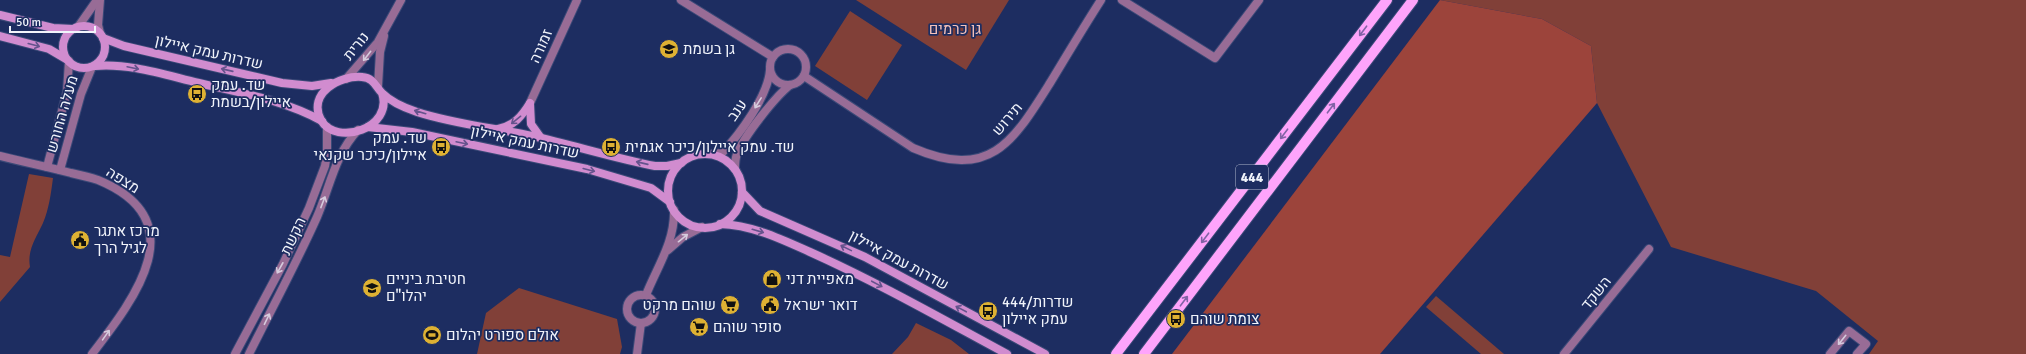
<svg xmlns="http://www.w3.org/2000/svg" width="2026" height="354" font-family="Signika,Heebo,sans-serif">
  <rect width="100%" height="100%" fill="#1d2d61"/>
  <g fill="#814038">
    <polygon points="856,0 1009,0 966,70"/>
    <polygon points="1440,0 2026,0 2026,354 1869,354 1878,341 1816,291 1671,247 1597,103 1591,46 1542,19"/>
    <polygon points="850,11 902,45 867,100 815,66"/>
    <path d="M29 174 53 178C51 193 49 209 43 223 36 238 27 250 30 267L0 302V255L10 257Z"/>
    <polygon points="519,288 617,319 622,347 620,354 477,354 486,313"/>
    <polygon points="1436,296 1504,354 1481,354 1426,307"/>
    <polygon points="916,323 951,340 969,354 885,354 892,354 908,337"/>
  </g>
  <polygon fill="#9c443b" points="1440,0 1542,19 1591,46 1597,103 1380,354 1172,354"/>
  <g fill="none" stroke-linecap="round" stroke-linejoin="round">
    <defs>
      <g id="minor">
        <polyline points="100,0 98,25 100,33"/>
        <polyline points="681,0 773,57"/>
        <polyline points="1122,0 1215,58 1259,0"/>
        <polyline points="78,27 97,0"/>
        <circle cx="788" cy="67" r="18"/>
        <path d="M804 76 913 148C990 181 1013 142 1050 83 1067 55 1083 28 1101 0"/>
        <polyline points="346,79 378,42 401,0"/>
        <polyline points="378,86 380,52 384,36"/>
        <polyline points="530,103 577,0"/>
        <path d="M710 154 722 153C740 134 768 96 770 70"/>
        <path d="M0 156C24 162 48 167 71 173 80 175 89 177 98 180 195 220 136 297 92 354"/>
        <polyline points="47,167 67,92 69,61"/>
        <path d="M735 169C735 164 735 159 737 154 744 136 775 97 790 85"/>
        <polyline points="60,170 81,94 92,67"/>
        <polyline points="668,250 683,237 702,227"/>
        <circle cx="641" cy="309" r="14"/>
        <path d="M646 295C657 267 675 242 674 210"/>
        <polyline points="637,354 641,323"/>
        <polyline points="1564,354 1649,249"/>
        <polyline points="1830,354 1849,331 1866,344 1857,354"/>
      </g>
      <g id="tertiary">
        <polyline points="235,354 283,264 309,208 325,166 327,154 327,127"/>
        <path d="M249 354C272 308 296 264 317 217 330 187 335 154 358 130"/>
      </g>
      <g id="secondary">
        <polyline points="0,15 53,28 73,29"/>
        <circle cx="84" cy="47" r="21"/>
        <polyline points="0,36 49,49 66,59"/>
        <polyline points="103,38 124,46 282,83 312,86 331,83"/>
        <path d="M95 66C130 63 165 75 199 83 241 93 284 100 322 121"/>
        <path d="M382 93C394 128 336 147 321 120 307 93 340 75 362 77 374 78 375 86 382 93 391 102 405 108 417 112 454 124 494 128 532 136 573 145 614 158 655 166H667L681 163"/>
        <polyline points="530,104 531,124 541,138"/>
        <polyline points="368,127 412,132 587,169 651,188 670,202"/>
        <path d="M498 129C514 126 522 116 530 103"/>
        <circle cx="705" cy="191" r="37"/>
        <polyline points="742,192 760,211 865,257 1045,354"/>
        <path d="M720 224C752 225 781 239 810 252 877 282 942 319 1007 354"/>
      </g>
      <g id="primary">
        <polyline points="1116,354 1387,0"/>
        <polyline points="1144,354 1413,0"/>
      </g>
    </defs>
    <use href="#minor" stroke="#3b4977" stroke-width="10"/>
    <use href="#tertiary" stroke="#3b4977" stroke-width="10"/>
    <use href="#secondary" stroke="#3b4977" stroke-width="10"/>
    <use href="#primary" stroke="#3b4977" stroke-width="12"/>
    <use href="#minor" stroke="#986c96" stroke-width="8"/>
    <use href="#tertiary" stroke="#986c96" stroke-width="8"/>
    <use href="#secondary" stroke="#d18ccf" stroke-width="8"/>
    <use href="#primary" stroke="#fea4fb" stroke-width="10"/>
  </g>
  <defs><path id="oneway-shaft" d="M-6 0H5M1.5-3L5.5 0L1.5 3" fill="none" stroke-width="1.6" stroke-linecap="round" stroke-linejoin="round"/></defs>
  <g stroke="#8263a6">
    <use href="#oneway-shaft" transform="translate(1363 31) rotate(127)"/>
    <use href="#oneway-shaft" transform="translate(1331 108) rotate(-53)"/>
    <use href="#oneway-shaft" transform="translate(1284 134) rotate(127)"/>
    <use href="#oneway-shaft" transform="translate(1205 238) rotate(127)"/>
    <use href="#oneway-shaft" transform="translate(1184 301) rotate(-53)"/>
  </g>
  <g stroke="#65538d">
    <use href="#oneway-shaft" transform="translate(34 45) rotate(15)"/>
    <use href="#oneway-shaft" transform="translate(133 68) rotate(12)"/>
    <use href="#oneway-shaft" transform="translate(227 70) rotate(-167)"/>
    <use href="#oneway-shaft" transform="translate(420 112) rotate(-164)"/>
    <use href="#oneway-shaft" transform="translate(516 120) rotate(141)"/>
    <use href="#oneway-shaft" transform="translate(462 143) rotate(12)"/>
    <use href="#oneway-shaft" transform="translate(642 163) rotate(-167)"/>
    <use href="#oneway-shaft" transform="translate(589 170) rotate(14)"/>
    <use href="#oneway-shaft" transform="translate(758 231) rotate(16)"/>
    <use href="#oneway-shaft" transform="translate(846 248) rotate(-154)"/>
    <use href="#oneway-shaft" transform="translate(877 284) rotate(28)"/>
    <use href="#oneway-shaft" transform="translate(961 309) rotate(-152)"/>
  </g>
  <g stroke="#d6cbdd">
    <use href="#oneway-shaft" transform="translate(367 56) rotate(128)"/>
    <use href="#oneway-shaft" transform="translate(758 103) rotate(122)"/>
    <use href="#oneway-shaft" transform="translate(323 202) rotate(-69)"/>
    <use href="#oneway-shaft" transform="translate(683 238) rotate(-39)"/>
    <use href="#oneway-shaft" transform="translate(280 268) rotate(119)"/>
    <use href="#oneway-shaft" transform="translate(267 319) rotate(-64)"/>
    <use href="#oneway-shaft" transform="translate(106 335) rotate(-55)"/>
    <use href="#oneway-shaft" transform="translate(1842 340) rotate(129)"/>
  </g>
  <defs>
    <symbol id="school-disc" viewBox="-11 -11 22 22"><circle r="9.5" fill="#deb133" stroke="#1d2d61"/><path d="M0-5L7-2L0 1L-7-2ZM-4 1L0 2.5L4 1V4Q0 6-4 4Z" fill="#111"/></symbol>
    <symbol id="bus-disc" viewBox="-11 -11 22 22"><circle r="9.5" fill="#deb133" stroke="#1d2d61"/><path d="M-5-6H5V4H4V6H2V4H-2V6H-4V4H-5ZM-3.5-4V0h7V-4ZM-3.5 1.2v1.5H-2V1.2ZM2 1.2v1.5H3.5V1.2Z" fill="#111"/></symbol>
    <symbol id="civic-disc" viewBox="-11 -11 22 22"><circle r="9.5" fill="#deb133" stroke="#1d2d61"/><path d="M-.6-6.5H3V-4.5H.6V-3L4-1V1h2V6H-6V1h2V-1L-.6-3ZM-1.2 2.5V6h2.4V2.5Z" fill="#111"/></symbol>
    <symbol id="shop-disc" viewBox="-11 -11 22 22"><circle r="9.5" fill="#deb133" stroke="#1d2d61"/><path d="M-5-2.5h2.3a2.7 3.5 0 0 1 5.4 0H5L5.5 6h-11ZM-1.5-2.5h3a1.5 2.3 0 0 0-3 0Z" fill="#111"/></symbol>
    <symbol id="supermarket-disc" viewBox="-11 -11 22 22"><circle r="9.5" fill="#deb133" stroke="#1d2d61"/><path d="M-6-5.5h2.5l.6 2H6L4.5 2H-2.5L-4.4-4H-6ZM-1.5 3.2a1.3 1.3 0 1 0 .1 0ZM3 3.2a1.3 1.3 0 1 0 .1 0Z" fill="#111"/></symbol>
    <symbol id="stadium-disc" viewBox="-11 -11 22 22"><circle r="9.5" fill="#deb133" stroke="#1d2d61"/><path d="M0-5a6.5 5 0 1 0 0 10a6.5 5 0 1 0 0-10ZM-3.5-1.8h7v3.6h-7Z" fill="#111"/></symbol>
  </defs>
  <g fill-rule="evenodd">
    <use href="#school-disc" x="658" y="38" width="22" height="22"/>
    <use href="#bus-disc" x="186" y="83" width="22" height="22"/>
    <use href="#bus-disc" x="430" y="136" width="22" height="22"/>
    <use href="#bus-disc" x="600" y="136" width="22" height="22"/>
    <use href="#civic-disc" x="69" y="229" width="22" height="22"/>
    <use href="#shop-disc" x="761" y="268" width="22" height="22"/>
    <use href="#school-disc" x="361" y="277" width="22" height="22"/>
    <use href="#supermarket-disc" x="719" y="294" width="22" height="22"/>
    <use href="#civic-disc" x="759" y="294" width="22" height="22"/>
    <use href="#bus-disc" x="977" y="300" width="22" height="22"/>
    <use href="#bus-disc" x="1165" y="308" width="22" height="22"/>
    <use href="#supermarket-disc" x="688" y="316" width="22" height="22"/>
    <use href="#stadium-disc" x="421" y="324" width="22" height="22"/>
  </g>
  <g text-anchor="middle" stroke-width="3.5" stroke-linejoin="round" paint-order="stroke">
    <rect fill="#1d2d61" stroke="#b1b8cd" stroke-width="1" x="1236" y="165" width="32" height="24" rx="3"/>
    <g font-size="14" font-weight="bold" fill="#f1f4fb">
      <text x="1252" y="182">444</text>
    </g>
    <g font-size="15" fill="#f5c2ba" stroke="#1d2d61">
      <text x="955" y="34">גן כרמים</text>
    </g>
    <g font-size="15" fill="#f1f4fb" stroke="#1d2d61">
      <text transform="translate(356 46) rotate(-51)" y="5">נורית</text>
      <text transform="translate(541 46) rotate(-66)" y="5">זמורה</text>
      <text transform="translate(209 52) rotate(13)" y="5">שדרות עמק איילון</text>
      <text transform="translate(737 110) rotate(-55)" y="5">ענב</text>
      <text transform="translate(62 114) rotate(-74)" y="5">מעלה החורש</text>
      <text transform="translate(1007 119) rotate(-50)" y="5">תירוש</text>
      <text transform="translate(525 142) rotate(12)" y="5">שדרות עמק איילון</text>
      <text transform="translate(123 180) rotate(32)" y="5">מצפה</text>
      <text transform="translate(293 236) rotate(-65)" y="5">הקשת</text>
      <text transform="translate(899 260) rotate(28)" y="5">שדרות עמק איילון</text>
      <text transform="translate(1596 293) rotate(-51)" y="5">השקד</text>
    </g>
    <g font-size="15" fill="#f1f4fb" stroke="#1d2d61" text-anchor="start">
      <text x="683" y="54">גן בשמת</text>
      <text x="211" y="90">שד. עמק<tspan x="211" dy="17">איילון/בשמת</tspan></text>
      <text x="427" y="143" text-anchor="end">שד. עמק<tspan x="427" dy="17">איילון/כיכר שקנאי</tspan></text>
      <text x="625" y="152">שד. עמק איילון/כיכר אגמית</text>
      <text x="94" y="236">מרכז אתגר<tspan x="94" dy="17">לגיל הרך</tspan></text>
      <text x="386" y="284">חטיבת ביניים<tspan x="386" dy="17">יהלו"ם</tspan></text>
      <text x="786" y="284">מאפיית דני</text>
      <text x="1002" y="307">444/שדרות<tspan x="1002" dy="17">עמק איילון</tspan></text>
      <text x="716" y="310" text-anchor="end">שוהם מרקט</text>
      <text x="784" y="310">דואר ישראל</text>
      <text x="1190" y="324">צומת שוהם</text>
      <text x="713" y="332">סופר שוהם</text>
      <text x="446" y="340">אולם ספורט יהלום</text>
    </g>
  </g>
  <path d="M10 26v6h85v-6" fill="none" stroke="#f1f4fb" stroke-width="2"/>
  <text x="16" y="26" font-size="12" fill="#f1f4fb" stroke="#1d2d61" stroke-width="3" paint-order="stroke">50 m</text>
</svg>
